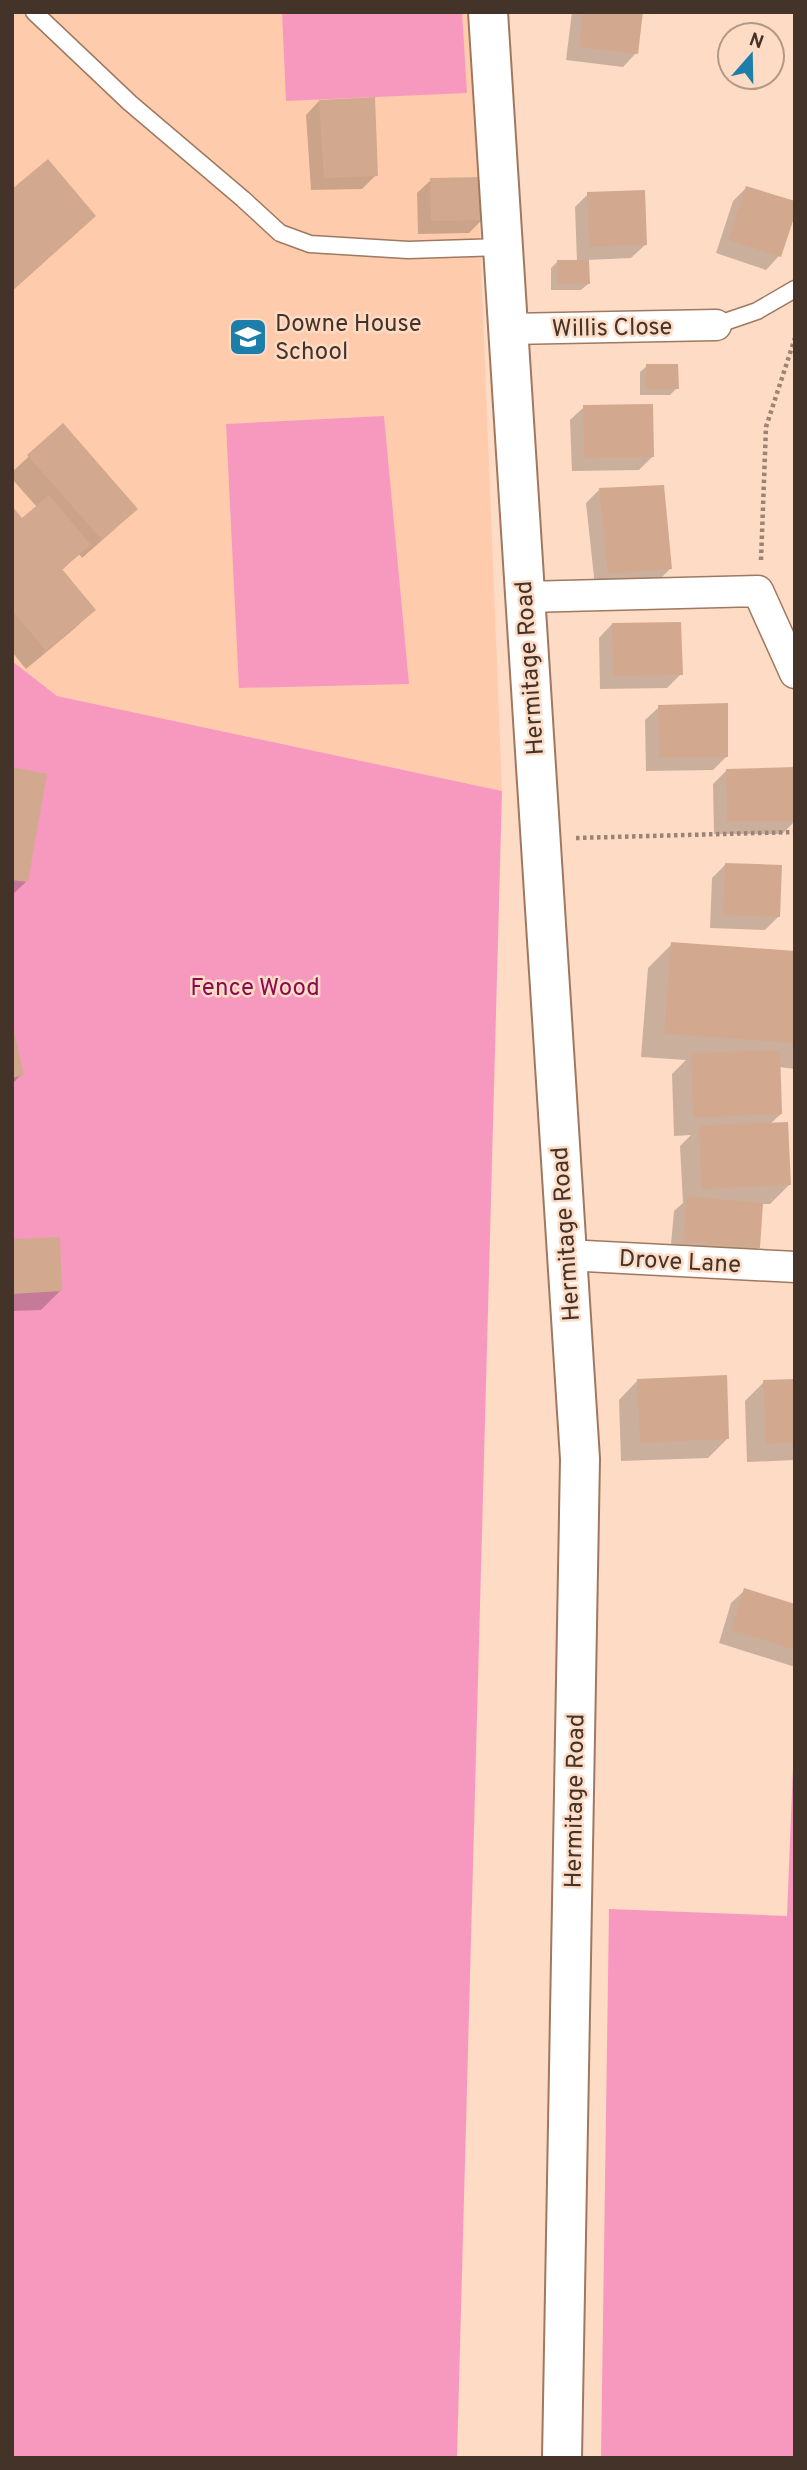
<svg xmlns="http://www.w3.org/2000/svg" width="807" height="2470" font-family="Overpass,sans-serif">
  <rect width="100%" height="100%" fill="#fedbc5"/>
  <polygon fill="#feccac" points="12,12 471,12 502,791 57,696 12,661"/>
  <g fill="#f799bf">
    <polygon points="282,12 462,12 467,93 286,101"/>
    <polygon points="384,416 409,684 239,688 226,424"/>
    <polygon points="12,661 57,696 502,791 457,2458 12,2458"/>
    <polygon points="794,1741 795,2458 601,2458 609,1909 787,1916"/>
  </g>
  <g fill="#0003">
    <polygon points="572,12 641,12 636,53 623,67 566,60"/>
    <polygon points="319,101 376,175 362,189 311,190 306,115"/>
    <polygon points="431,180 482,220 469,233 418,234 417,193"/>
    <polygon points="746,188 779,256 766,270 716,253 733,201"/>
    <polygon points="12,192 94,216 12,291"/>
    <polygon points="588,194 645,245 631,258 587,260 588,284 581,290 551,290 551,268 557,262 577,262 575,207"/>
    <polygon points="647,366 677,388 670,395 640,395 640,372"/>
    <polygon points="584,407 652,457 639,470 572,471 570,420"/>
    <polygon points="63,425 116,528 82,558 79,554 61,571 94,610 74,629 26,669 12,652 12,509 22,520 37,507 12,479 12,472"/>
    <polygon points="599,490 670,569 657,582 595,586 586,503"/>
    <polygon points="612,624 681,674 667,688 600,689 599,638"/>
    <polygon points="659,707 727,756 713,770 646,771 645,720"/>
    <polygon points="12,769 26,882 12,895"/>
    <polygon points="727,770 795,821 782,834 714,834 713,784"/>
    <polygon points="725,865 779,916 765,930 710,928 712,878"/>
    <polygon points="672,944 795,953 795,1069 779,1067 781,1114 770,1124 789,1185 770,1204 761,1204 758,1247 745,1261 670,1255 674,1211 683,1203 680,1146 691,1135 674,1136 672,1074 686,1060 641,1057 648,968"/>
    <polygon points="12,1031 22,1074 12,1084"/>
    <polygon points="12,1241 61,1290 41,1310 12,1311"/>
    <polygon points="638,1380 728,1438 708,1458 621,1461 619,1400"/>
    <polygon points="795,1380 795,1460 747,1462 745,1401 764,1382"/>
    <polygon points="745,1590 795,1605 795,1667 719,1643 731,1603"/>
  </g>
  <g fill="#d2a98e">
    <polygon points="583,12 643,12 638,54 579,47"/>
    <polygon points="375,97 378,176 324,178 319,100"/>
    <polygon points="48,159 96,216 12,291 12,189"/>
    <polygon points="483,177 484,220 431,221 430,178"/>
    <polygon points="746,186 795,201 795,215 781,257 728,240"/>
    <polygon points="645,190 647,245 589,247 587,192"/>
    <polygon points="557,260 589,260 590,284 557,284"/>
    <polygon points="646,364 678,364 679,389 646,389"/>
    <polygon points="653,404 654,457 584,458 583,405"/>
    <polygon points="63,423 138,509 102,540 27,455"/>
    <polygon points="664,485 672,569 608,574 599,488"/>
    <polygon points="49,495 91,545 62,569 96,610 46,651 12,610 12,506 22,518"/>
    <polygon points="681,622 683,675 613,676 612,623"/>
    <polygon points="728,703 728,757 659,758 658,705"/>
    <polygon points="12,767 47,774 28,882 12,880"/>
    <polygon points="795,767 795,821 727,822 726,769"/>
    <polygon points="725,863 782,865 780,917 723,915"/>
    <polygon points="671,942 795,951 795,1043 664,1034"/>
    <polygon points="13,1027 24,1075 12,1078 12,1028"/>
    <polygon points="780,1050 782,1114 693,1118 691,1053"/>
    <polygon points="788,1122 791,1185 701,1189 699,1125"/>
    <polygon points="687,1196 763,1203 760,1248 683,1242"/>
    <polygon points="60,1237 62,1291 12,1294 12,1239"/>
    <polygon points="727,1375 729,1439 640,1443 637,1379"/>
    <polygon points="795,1379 795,1442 766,1444 763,1380"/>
    <polygon points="744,1588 795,1604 795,1650 731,1630"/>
  </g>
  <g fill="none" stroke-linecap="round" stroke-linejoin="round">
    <defs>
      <g id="lane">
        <polyline points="34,12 130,103 243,199 280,233 310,244 408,250 502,247"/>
        <polyline points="716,325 757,311 795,289"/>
      </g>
      <g id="street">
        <polyline points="508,329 716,325"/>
        <polyline points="525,597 758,591 795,673"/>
        <polyline points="566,1255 795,1267"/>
      </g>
      <polyline id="secondary" points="488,12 580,1459 562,2458"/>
    </defs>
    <use href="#lane" stroke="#9f785f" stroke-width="19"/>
    <use href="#street" stroke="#9f785f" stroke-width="33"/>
    <use href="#secondary" stroke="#9f785f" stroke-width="42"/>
    <g stroke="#9c8373" stroke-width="4.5" stroke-dasharray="3.5 3.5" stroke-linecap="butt">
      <polyline points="761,560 766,427 795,338"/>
      <polyline points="576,838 795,832"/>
    </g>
    <use href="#lane" stroke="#fff" stroke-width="16"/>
    <use href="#street" stroke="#fff" stroke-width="30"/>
    <use href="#secondary" stroke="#fff" stroke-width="38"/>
  </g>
  <defs>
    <symbol id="school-square" viewBox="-11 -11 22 22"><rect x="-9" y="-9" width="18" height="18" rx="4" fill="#1e7eaa" stroke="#fedbc5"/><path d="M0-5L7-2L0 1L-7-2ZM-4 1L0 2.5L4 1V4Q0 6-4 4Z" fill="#fff"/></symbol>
  </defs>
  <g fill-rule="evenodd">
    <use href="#school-square" x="226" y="315" width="44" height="44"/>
  </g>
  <g text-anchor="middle" stroke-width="5" stroke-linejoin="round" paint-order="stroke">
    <g font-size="24" fill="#443328" stroke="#fedbc5" text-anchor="start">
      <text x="275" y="331">Downe House<tspan x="275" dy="28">School</tspan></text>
    </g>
    <g font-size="24" fill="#443328" stroke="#fedbc5">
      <text transform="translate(612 327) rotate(-1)" y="8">Willis Close</text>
      <text transform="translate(529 668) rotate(-94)" y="8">Hermitage Road</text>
      <text transform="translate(565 1234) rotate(-94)" y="8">Hermitage Road</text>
      <text transform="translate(680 1261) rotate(3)" y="8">Drove Lane</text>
      <text transform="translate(574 1801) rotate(-89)" y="8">Hermitage Road</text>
    </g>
    <g font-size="24" fill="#8d0954" stroke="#fedbc5">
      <text x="255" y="995">Fence Wood</text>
    </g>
  </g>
  <rect width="807" height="2470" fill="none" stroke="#443328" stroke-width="28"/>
  <g transform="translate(751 56) rotate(20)"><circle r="33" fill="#fedbc5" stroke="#b49886" stroke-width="2"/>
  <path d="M0-5L12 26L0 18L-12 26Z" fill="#1e7eaa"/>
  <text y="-10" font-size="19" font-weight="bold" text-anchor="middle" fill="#443328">N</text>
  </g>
</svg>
